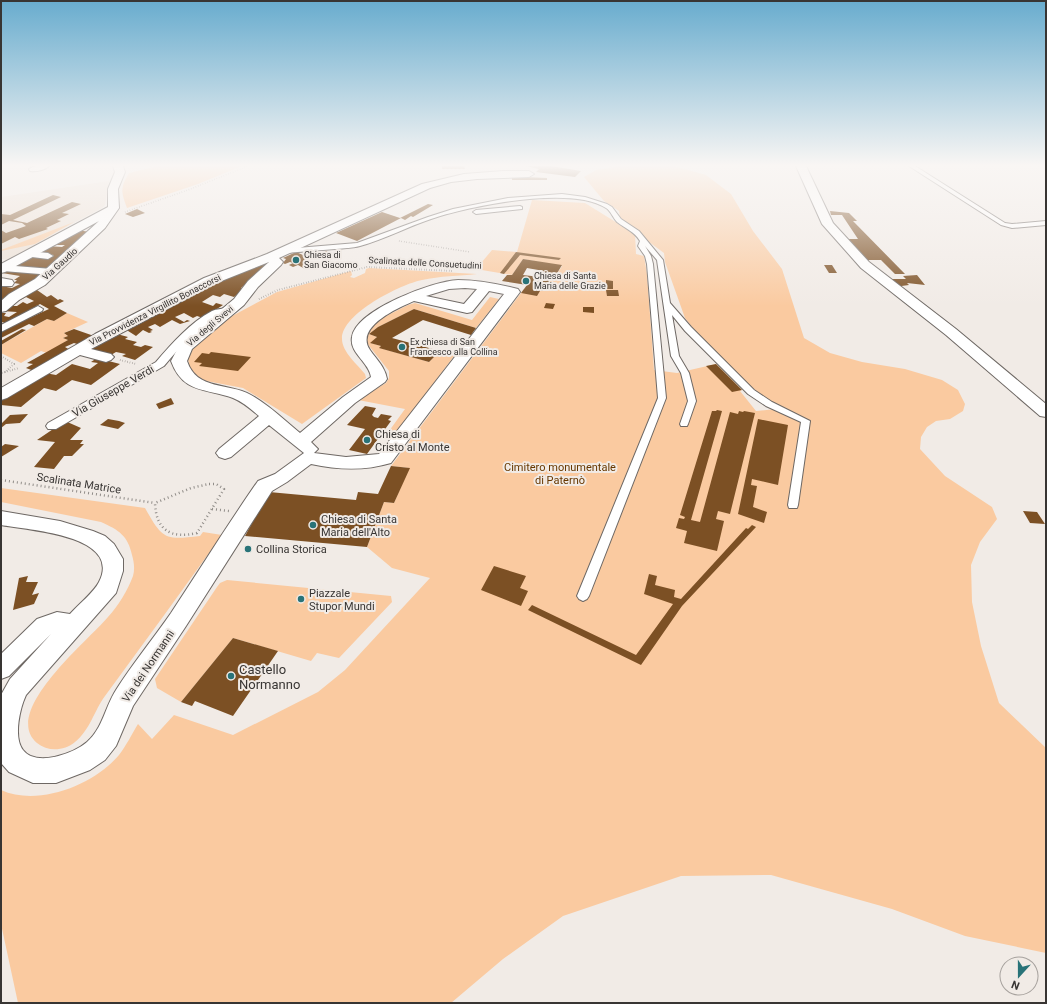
<svg xmlns="http://www.w3.org/2000/svg" width="1047" height="1004" font-family="Roboto,sans-serif">
  <rect width="100%" height="100%" fill="#f1ebe6"/>
  <polygon fill="#ece0d5" points="109,181 105,205 102,208 70,225 8,260 1,259 1,197"/>
  <g fill="#facaa0">
    <path d="M158 166H242L198 184 127 208C121 192 120 188 129 173Z"/>
    <path d="M621 166H669L681 168 706 175 731 194 753 231 782 269 804 338 830 353 862 362 905 369 942 380 958 390 965 404 963 411 950 419 936 421 927 427 921 437 920 449 945 476 992 507 997 519 980 542 971 565 972 602 981 646 999 703 1046 748V953L965 936 892 909 771 875 681 876 563 916 503 959 451 1003H18L1 924V790C38 807 94 785 119 755 126 746 132 734 138 724L152 739 174 715 233 735 318 692 345 670 430 578 392 568 367 547 384 502 394 503 409 468 391 466 524 289 543 291 550 280H553L562 266 523 259 512 275 476 269 492 250 517 252 532 200 585 203 635 234 636 254 644 256 647 274 654 370 677 373 716 364 742 390 740 391 756 411 786 408 771 402 749 385 692 327 685 318 665 262 664 253 645 239 641 233 623 221 620 217 619 211 604 201 584 177 596 170Z"/>
    <polygon points="74,222 35,244 1,251 1,250"/>
    <path d="M369 268 477 274C459 276 440 276 422 280 401 284 341 314 342 339 342 352 358 365 365 374L366 378 302 424 243 388 201 380 190 369 188 359 192 347 219 323 277 292 351 271 352 275 350 277 354 278 365 273 366 269Z"/>
    <polygon points="490,297 499,299 476,328 414,309 378,327 369,334 377,337 371,343 381,346 380,348 429,362 440,351 454,356 392,439 384,438 405,409 358,400 386,383 389,378 389,371 366,342 367,335 373,326 382,318 408,305 415,303 472,320"/>
    <polygon points="67,313 88,322 64,333 68,336 63,338 68,340 47,353 41,351 21,363 1,353 1,345 47,319 54,321"/>
    <path d="M1 488 145 508C163 540 165 540 200 536L203 532 222 535C183 589 144 643 105 696 94 711 90 730 75 742 64 751 48 752 37 743 0 712 90 639 108 617 118 606 128 590 133 576 135 569 134 562 132 555 128 536 119 530 101 522L1 502Z"/>
    <polygon points="227,580 391,596 392,602 339,658 317,653 311,661 233,638 181,702 157,688 155,679 217,587 220,583"/>
  </g>
  <g fill="#7c5024" fill-rule="evenodd">
    <polygon points="442,166 464,166 465,169 442,169"/>
    <polygon points="526,166 551,166 581,171 575,177 536,172 539,169"/>
    <polygon points="523,177 547,178 547,180 512,180 512,178"/>
    <polygon points="53,195 61,197 13,220 27,223 72,202 81,204 62,213 69,214 57,220 61,221 46,228 48,229 19,239 15,237 1,244 1,230 6,233 26,226 22,223 9,221 1,225 1,214 10,215"/>
    <polygon points="428,204 433,205 413,217 411,216 405,220 401,218 357,241 336,233 382,212 400,218"/>
    <polygon points="137,209 145,213 133,217 125,214"/>
    <polygon points="830,211 849,213 857,221 853,221 905,274 895,274 881,260 865,260 844,239 858,239 842,215 831,215"/>
    <polygon points="77,230 90,232 47,270 10,267 31,256 51,257 54,255 34,253 47,246 62,247 65,245 49,245"/>
    <polygon points="318,251 322,253 326,251 331,254 322,257 317,255 303,262 313,266 305,269 298,265 293,267 289,265 293,263 290,262 285,264 283,263 286,259 283,258 296,252 303,255"/>
    <polygon points="516,252 561,258 559,260 520,255 504,274 500,273"/>
    <path d="M523 259 562 265 553 280H550L543 291H540L537 296 521 293 527 285 502 281 507 275H512ZM527 268 544 271 540 277 523 275Z"/>
    <polygon points="268,263 270,264 241,288 242,289 240,291 242,291 234,297 224,294 220,297 213,295 205,300 202,302 213,306 216,303 223,305 203,318 197,316 193,318 184,313 175,317 184,322 187,320 190,321 180,324 172,320 160,327 155,324 148,327 153,330 150,331 152,332 149,333 143,330 136,336 125,329 222,280"/>
    <polygon points="824,265 832,265 837,273 829,273"/>
    <polygon points="8,269 46,272 3,301 1,300 1,286 12,288 20,284 14,283 17,280 14,280 20,276 2,273"/>
    <polygon points="917,275 925,285 907,283 909,285 894,287 886,279 906,279 903,276"/>
    <polygon points="606,280 613,281 613,289 606,289"/>
    <polygon points="37,290 47,297 51,295 58,300 60,299 64,301 54,306 67,313 54,321 47,319 34,326 29,324 1,338 1,331 19,320 23,321 49,309 40,304 6,323 1,322 1,313 6,313 4,316 9,317 17,312 2,311 8,306 17,306 23,302 27,304 34,301 26,297 15,303 11,303 19,297"/>
    <polygon points="606,290 618,290 619,296 607,296"/>
    <polygon points="546,303 555,304 553,309 544,308"/>
    <polygon points="583,307 594,307 594,313 583,312"/>
    <polygon points="414,309 476,328 471,335 423,320 392,338 440,351 429,362 379,348 381,346 370,343 377,337 369,334 378,327"/>
    <polygon points="22,329 26,330 1,345 1,341"/>
    <polygon points="74,329 94,336 80,345 74,343 65,347 70,350 34,371 26,368 33,364 27,363 68,340 63,338 68,336 64,333"/>
    <polygon points="117,334 128,337 125,339 137,342 133,345 141,347 145,345 153,347 135,360 122,356 126,354 116,352 111,355 87,349"/>
    <polygon points="211,352 251,357 238,371 199,366 202,363 194,362 202,353 209,354"/>
    <polygon points="97,358 120,364 91,385 72,380 56,391 44,388 21,407 1,405 1,398 45,373 56,375 72,364 90,369 98,363 91,362"/>
    <polygon points="716,364 742,390 732,392 706,366"/>
    <polygon points="171,398 174,404 159,409 156,404"/>
    <polygon points="365,406 376,408 372,415 374,417 378,418 381,414 392,416 388,420 391,421 367,454 349,450 365,429 347,425"/>
    <polygon points="717,410 722,411 691,520 700,522 730,412 738,414 739,411 743,412 744,411 755,413 730,514 718,511 716,519 724,521 717,551 684,543 687,531 676,528 679,518 684,519 685,517 680,515 712,411 716,411"/>
    <polygon points="28,414 20,423 6,424 1,428 1,424 10,415"/>
    <polygon points="108,419 119,421 125,423 118,429 100,425"/>
    <polygon points="758,419 788,425 778,485 752,479 751,485 757,486 753,507 767,512 764,523 738,514"/>
    <polygon points="65,421 81,428 70,440 83,440 80,444 84,444 72,456 64,456 54,469 34,467 55,442 37,440"/>
    <polygon points="5,444 19,446 1,457 1,447"/>
    <polygon points="391,466 410,468 394,503 384,502 367,547 245,536 269,492 356,500 358,492 378,494"/>
    <polygon points="1023,511 1037,512 1045,524 1030,523"/>
    <polygon points="752,525 756,527 682,606 641,665 528,610 532,605 636,655 673,604 644,594 649,574 657,576 655,585 675,590 674,597 681,599 746,528 748,529"/>
    <polygon points="494,566 526,576 520,588 528,591 521,606 481,590"/>
    <polygon points="28,576 26,582 38,582 32,595 39,593 34,604 13,610 19,578"/>
    <polygon points="233,638 278,651 233,716 195,701 192,706 181,702"/>
  </g>
  <g fill="none" stroke-linecap="round" stroke-linejoin="round">
    <defs>
      <g id="service">
        <polygon points="909,166 915,166 1005,223 1012,224 1046,221 1046,225 1012,228 1001,225"/>
        <path d="M562 194 585 197 607 204 612 207 621 219 639 231 663 260 670 303 691 327 754 390 772 402 810 421 798 505 797 508H789L788 505 801 422 766 406 748 394 685 331 672 315 679 356 689 373 696 401 688 424 687 426H681L680 424 688 401 681 373 671 356 657 260 645 246 651 256 653 264 666 398 589 596 587 599 583 601 579 599 577 596 658 398 647 264 645 256 638 246 640 241C634 231 626 229 617 222 613 218 611 211 606 208 571 185 469 206 431 219 407 227 385 239 360 246 353 248 344 248 336 249 319 250 302 252 285 253L282 251 285 249 357 243 428 217 453 209 508 198Z"/>
        <polygon points="520,206 522,207 522,209 476,214 473,212 476,210"/>
      </g>
      <g id="pedestrian">
        <polygon points="27,251 48,253 53,256 48,259 24,256 22,254"/>
        <polygon points="3,265 52,269 57,272 52,275 3,271 1,270 1,266"/>
        <polygon points="38,306 43,309 42,311 1,332 1,325"/>
        <path d="M227 308 232 311 231 313C227 314 222 314 219 316 197 327 179 348 164 366L56 429H48L46 426 48 423 156 362C172 343 190 323 212 311 216 309 222 309 227 308Z"/>
      </g>
      <g id="minor">
        <path d="M35 166H49C45 170 36 172 30 171L29 169Z"/>
        <polygon points="113,166 123,166 125,172 118,189 119,208 105,228 45,285 19,300 6,311 1,312 1,301 9,294 35,279 99,221 5,272 1,273 1,264 108,207 108,189 115,172"/>
        <polygon points="796,166 806,166 833,223 869,262 956,329 1046,404 1046,417 1040,416 946,335 861,268 822,224"/>
        <path d="M503 171H529L534 174 529 177 477 179 451 182 430 188 279 258 283 262 281 265 258 287 244 305 192 349 187 361C197 391 228 382 251 395 269 405 284 420 300 433L343 397 371 377C369 362 349 353 352 337 356 310 433 281 458 280 478 280 498 284 518 289L520 292 391 463C364 471 339 470 311 464L287 482 272 491 186 626 133 706 116 746 105 760 90 770 56 783H33L9 772 1 763V695L10 679 51 634 9 676 1 679V654L37 619 57 612 70 614C78 605 94 592 99 582 123 535 28 530 1 525V511L60 521 93 531 105 536 114 544 123 559V571L116 593 26 695C20 708 13 737 23 750 36 767 73 754 87 742 103 728 105 707 116 690 133 663 153 639 171 613 200 569 228 524 258 481L275 474 304 453 269 425 231 457 225 459 219 457 216 453 219 449 259 416C251 409 243 402 233 398 206 388 183 394 171 361L180 344 234 299 248 281 269 262 214 284 91 349 111 354 114 357 111 360 106 362 80 355 7 398 1 400V388L95 334 204 278 267 254 422 184 464 174ZM465 288 477 289 464 304 426 296 449 289ZM489 291 504 294 379 454 346 457 314 453 318 449 311 442 355 403 385 382 387 379C385 367 377 360 370 350 354 327 398 308 414 301L467 313 472 312Z"/>
        <polygon points="1,278 12,280 14,283 12,286 1,286"/>
      </g>
    </defs>
    <use href="#service" stroke="#6e6864" stroke-width="2"/>
    <use href="#pedestrian" stroke="#6e6864" stroke-width="2"/>
    <use href="#minor" stroke="#6e6864" stroke-width="2"/>
    <g stroke="#918d89" stroke-width="1.5" stroke-dasharray="0.5 2" stroke-linecap="butt">
      <polyline points="125,212 188,190 248,166"/>
      <polyline points="399,241 470,252"/>
    </g>
    <g stroke="#918d89" stroke-width="2" stroke-dasharray="0.5 2" stroke-linecap="butt">
      <polyline points="259,299 278,290 367,267 453,271"/>
      <polyline points="1,356 14,364 5,372 1,373"/>
      <polyline points="120,360 136,364"/>
      <polyline points="5,372 19,368"/>
    </g>
    <g stroke="#918d89" stroke-width="2.5" stroke-dasharray="1 3" stroke-linecap="butt">
      <polyline points="1,480 155,503"/>
      <path d="M209 484H216L224 489 197 533C172 539 156 531 155 503L191 488Z"/>
      <polyline points="212,509 229,511"/>
    </g>
    <use href="#service" fill="#fff" fill-rule="evenodd"/>
    <use href="#pedestrian" fill="#fff" fill-rule="evenodd"/>
    <use href="#minor" fill="#fff" fill-rule="evenodd"/>
  </g>
  <linearGradient id="sky" x2="0" y2="1"><stop stop-color="#68acce"/><stop offset="0.54" stop-color="#f9f6f4"/><stop offset="1" stop-color="#f9f6f4" stop-opacity="0"/></linearGradient>
  <rect width="1047" height="306" fill="url(#sky)"/>
  <g fill="#297378" stroke="#f1ebe6" stroke-width="1.5">
    <circle cx="296" cy="260" r="4"/>
    <circle cx="526" cy="281" r="4"/>
    <circle cx="402" cy="347" r="4"/>
    <circle cx="367" cy="440" r="4"/>
    <circle cx="313" cy="525" r="4"/>
    <circle cx="248" cy="549" r="4"/>
    <circle cx="301" cy="599" r="4"/>
    <circle cx="231" cy="676" r="4"/>
  </g>
  <g text-anchor="middle" stroke-width="4" stroke-linejoin="round" paint-order="stroke">
    <g font-size="9" fill="#383533" stroke="#f1ebe6" text-anchor="start">
      <text x="304" y="258">Chiesa di<tspan x="304" dy="10">San Giacomo</tspan></text>
      <text x="534" y="279">Chiesa di Santa<tspan x="534" dy="10">Maria delle Grazie</tspan></text>
      <text x="410" y="345">Ex chiesa di San<tspan x="410" dy="10">Francesco alla Collina</tspan></text>
    </g>
    <g font-size="9" fill="#383533" stroke="#f1ebe6">
      <text transform="translate(425 263) rotate(3)" y="3">Scalinata delle Consuetudini</text>
      <text transform="translate(60 264) rotate(-42)" y="3">Via Gaudio</text>
      <text transform="translate(155 310) rotate(-27)" y="3">Via Provvidenza Virgillito Bonaccorsi</text>
      <text transform="translate(210 326) rotate(-40)" y="3">Via degli Svevi</text>
    </g>
    <g font-size="11" fill="#383533" stroke="#f1ebe6">
      <text transform="translate(113 391) rotate(-30)" y="4">Via Giuseppe Verdi</text>
      <text transform="translate(79 483) rotate(9)" y="4">Scalinata Matrice</text>
      <text transform="translate(148 666) rotate(-56)" y="4">Via dei Normanni</text>
    </g>
    <g font-size="11" fill="#383533" stroke="#f1ebe6" text-anchor="start">
      <text x="375" y="438">Chiesa di<tspan x="375" dy="13">Cristo al Monte</tspan></text>
      <text x="321" y="523">Chiesa di Santa<tspan x="321" dy="13">Maria dell'Alto</tspan></text>
      <text x="256" y="553">Collina Storica</text>
      <text x="309" y="597">Piazzale<tspan x="309" dy="13">Stupor Mundi</tspan></text>
    </g>
    <g font-size="11" fill="#673800" stroke="#f1ebe6">
      <text x="560" y="471">Cimitero monumentale<tspan x="560" dy="13">di Paternò</tspan></text>
    </g>
    <g font-size="13" fill="#383533" stroke="#f1ebe6" text-anchor="start">
      <text x="239" y="674">Castello<tspan x="239" dy="15">Normanno</tspan></text>
    </g>
  </g>
  <rect width="1047" height="1004" fill="none" stroke="#383533" stroke-width="4"/>
  <g transform="translate(1019 976) rotate(201)"><circle r="19" fill="#f1ebe6" stroke="#a7a29e"/>
  <path d="M0-3L7 15L0 10L-7 15Z" fill="#297378"/>
  <text y="-6" font-size="11" font-weight="bold" text-anchor="middle" fill="#383533">N</text>
  </g>
</svg>
